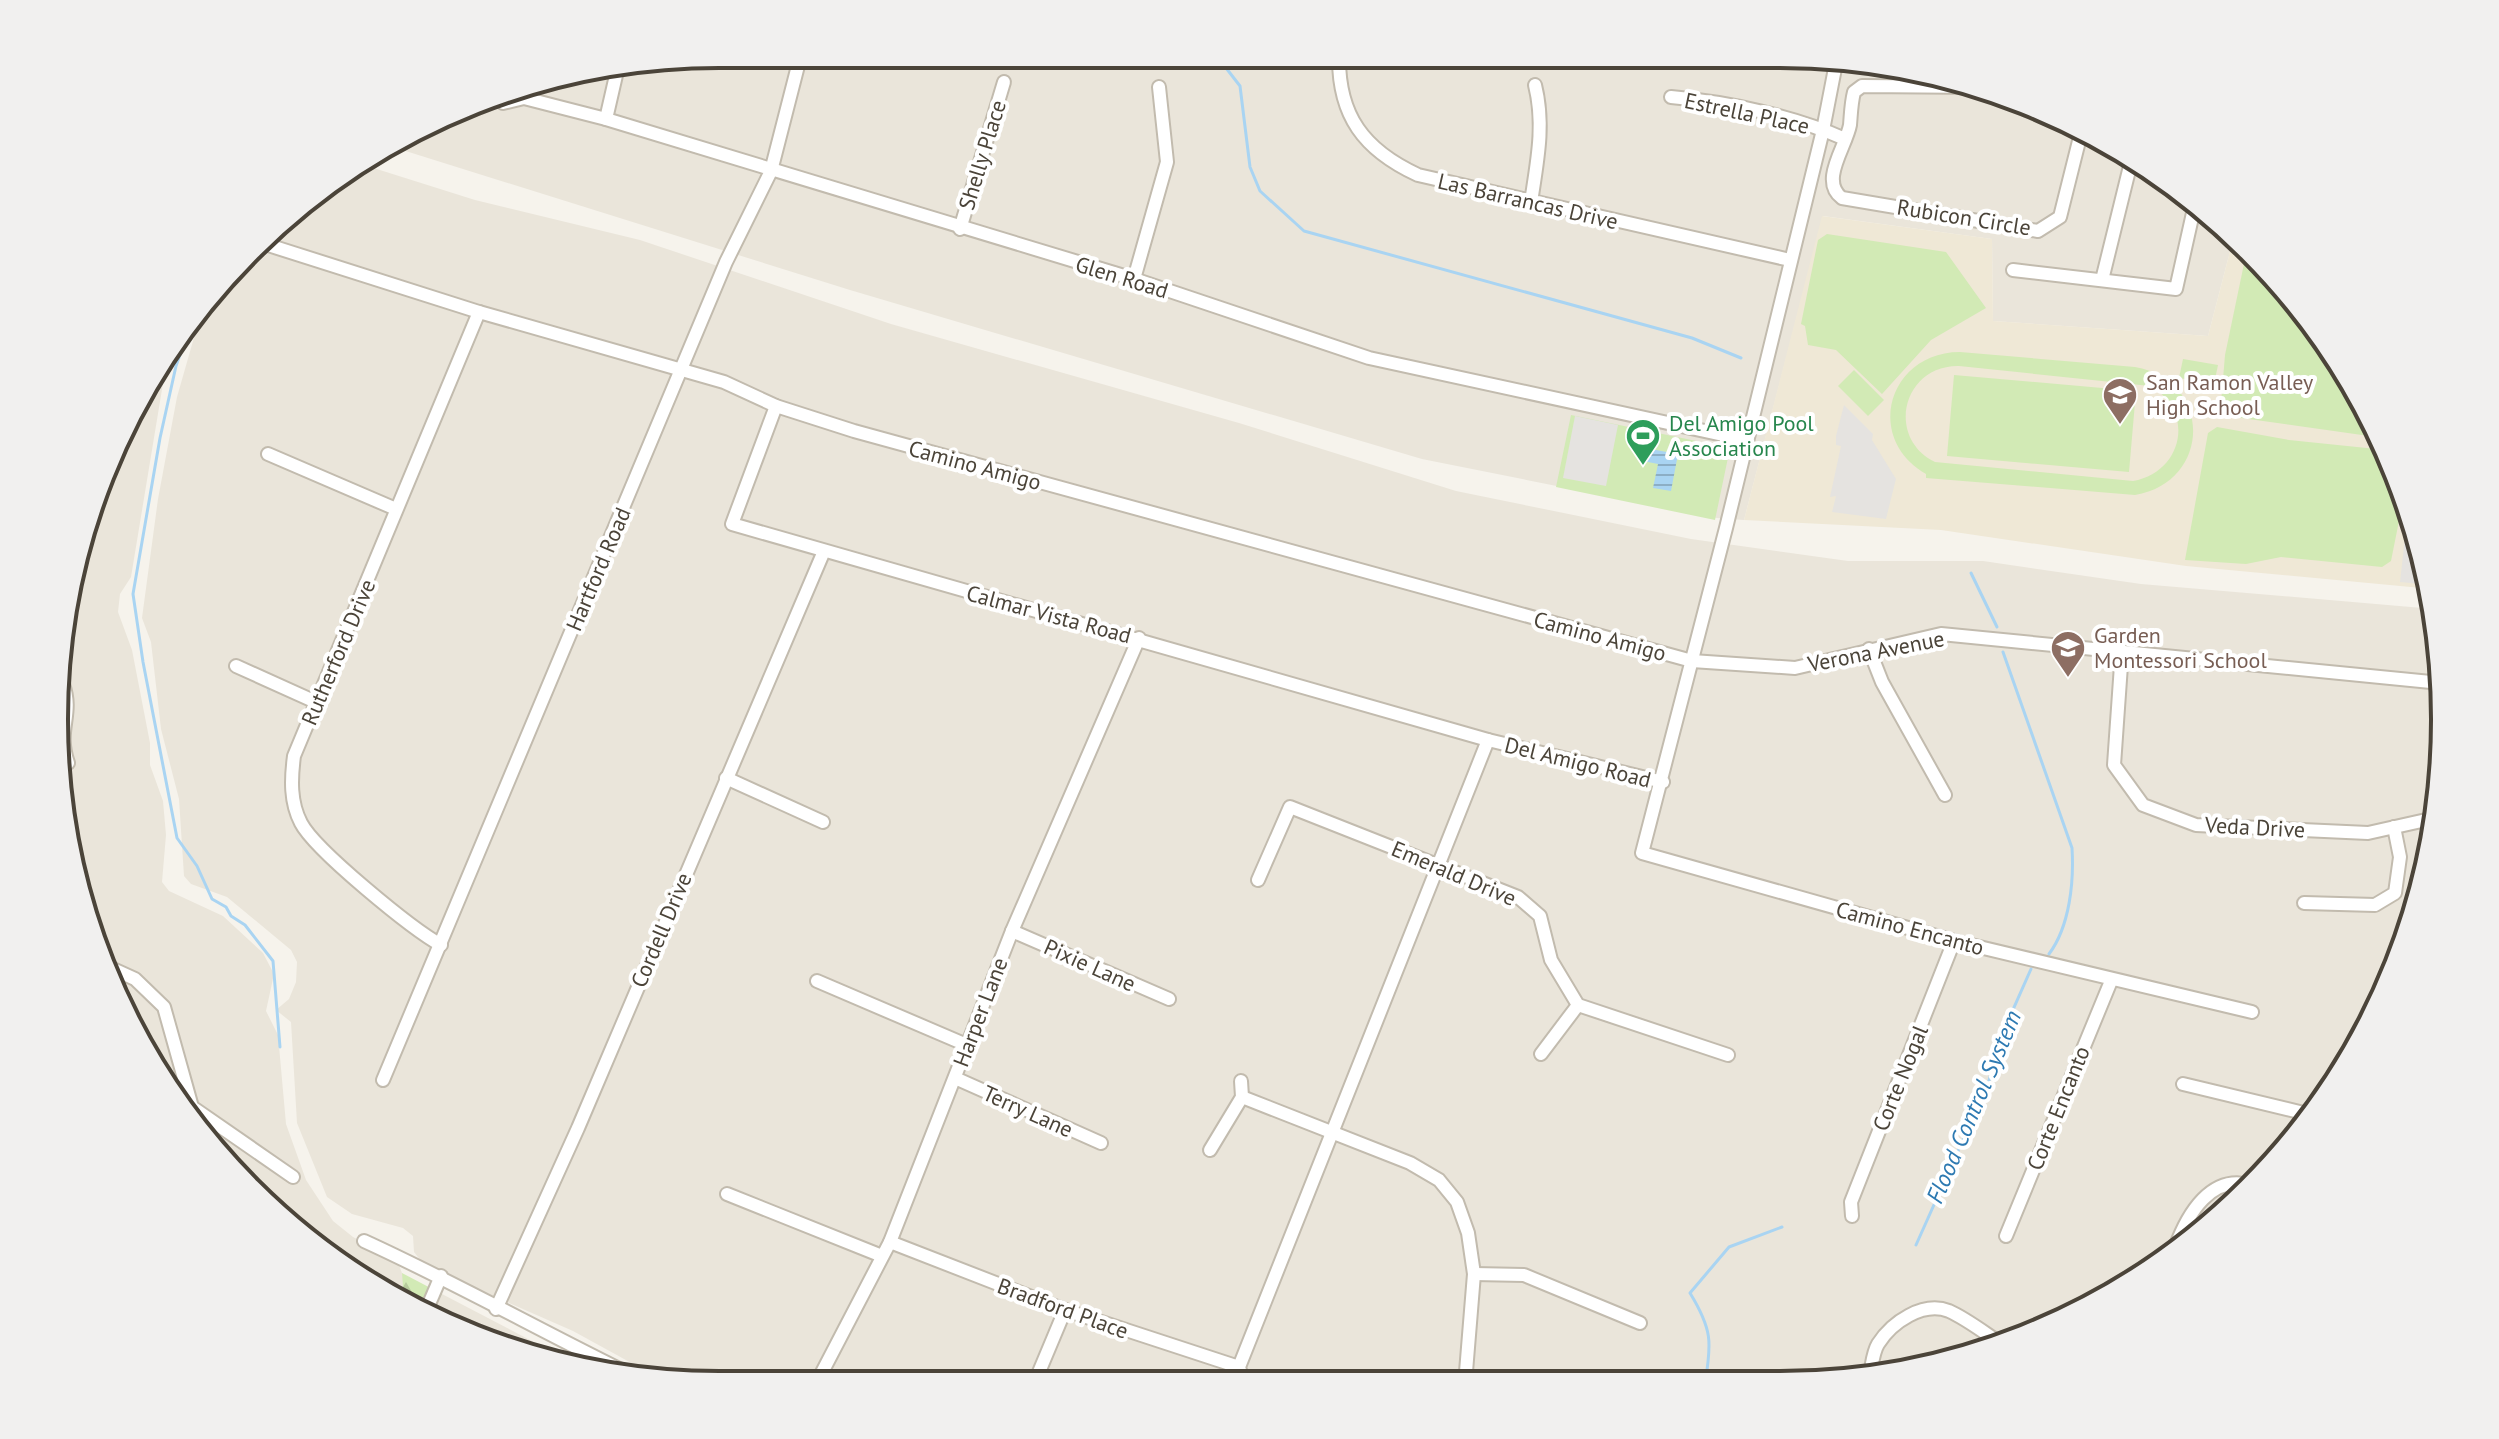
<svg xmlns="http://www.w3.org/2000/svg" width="2499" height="1439" font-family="'PT Sans',sans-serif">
  <defs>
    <pattern id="forest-firs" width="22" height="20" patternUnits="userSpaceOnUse" patternTransform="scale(2)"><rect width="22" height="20" fill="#d2eab5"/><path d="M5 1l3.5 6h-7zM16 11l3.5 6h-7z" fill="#b6ca9c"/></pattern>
    <pattern id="water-rules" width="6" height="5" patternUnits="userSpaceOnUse" patternTransform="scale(2)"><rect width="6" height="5" fill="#a9d4f2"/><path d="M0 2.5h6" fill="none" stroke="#8caec5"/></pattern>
  </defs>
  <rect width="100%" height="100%" fill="#f6f3ec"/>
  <g fill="#eae5da">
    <polygon points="720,54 1774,55 1801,58 1855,69 1914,74 1994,89 2149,166 2234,236 2208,336 1993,321 1992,239 1823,216 1744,520 1717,518 1422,459 850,290 396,148 506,89"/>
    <polygon points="364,165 475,200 640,240 891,324 1239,423 1456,491 1691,539 1848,561 1983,561 2141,584 2434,609 2445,719 2432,849 2395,974 2333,1089 2250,1190 2113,1296 1993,1350 1823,1384 666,1382 573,1331 425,1266 414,1252 413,1236 403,1228 352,1214 327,1197 297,1123 291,1022 276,1010 289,999 296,982 297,962 291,950 227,897 191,884 184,876 179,799 161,729 151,642 142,618 158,499 177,397 201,313 315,191"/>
    <polygon points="169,347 131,577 120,594 118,612 132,650 150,743 150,765 163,801 166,835 162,882 169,891 223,916 263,953 274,974 266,1011 278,1035 286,1124 306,1180 333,1221 353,1237 397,1260 405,1281 404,1300 350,1273 219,1158 104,974 55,763 77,547"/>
    <polygon points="442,1294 574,1363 506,1350 431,1313"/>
  </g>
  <polygon fill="#efe8d6" points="1822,216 1992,239 1993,321 2208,336 2234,236 2250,249 2333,349 2394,464 2432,589 2186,566 1941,530 1744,520"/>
  <g fill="#d2eab5" fill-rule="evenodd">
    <polygon points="1827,234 1946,252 1986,308 1931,340 1882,394 1836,350 1808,345 1805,326 1801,324 1818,240"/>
    <polygon points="2254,254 2333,349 2376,431 2369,436 2220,415 2225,355 2245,259"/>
    <path d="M1960 352 2135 367C2213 380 2212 482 2135 495L1926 478V474C1863 438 1889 352 1960 352ZM1959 366 2150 386C2196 411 2183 472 2133 481L1935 462C1885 437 1903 365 1959 366Z"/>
    <polygon points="2183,359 2218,365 2214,384 2179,378"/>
    <polygon points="1854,370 1884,400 1868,416 1838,386"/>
    <polygon points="1954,375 2136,391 2129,472 1947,456"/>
    <polygon points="1571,415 1730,448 1715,520 1556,487"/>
    <polygon points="2217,427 2289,440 2386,450 2404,496 2391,561 2382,567 2281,557 2246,564 2185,560 2208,433"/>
  </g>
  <polygon fill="url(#forest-firs)" points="402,1273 442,1294 431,1313 404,1300"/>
  <g fill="#e5e3e0">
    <polygon points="1844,405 1873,434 1872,440 1896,479 1886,519 1832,512 1836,496 1830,497 1841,446 1836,445 1836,436"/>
    <polygon points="1575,416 1618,425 1606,486 1563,478"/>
    <polygon points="2408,510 2431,585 2400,582"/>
  </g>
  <polygon fill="url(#water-rules)" points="1645,448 1678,454 1671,491 1653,488 1658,464 1643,461"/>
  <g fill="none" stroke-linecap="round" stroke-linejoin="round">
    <g stroke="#a9d4f2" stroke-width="3">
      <polyline points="1216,55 1240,86 1250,167 1260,191 1304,231 1692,338 1741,358"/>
      <polyline points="191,323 176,366 160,438 133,594 143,662 177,838 197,866 212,899 226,907 231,916 245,925 273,961 280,1047"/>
      <polyline points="1971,573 1997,627"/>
      <path d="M2003 652 2072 848C2074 881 2070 926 2049 954"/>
      <polyline points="1916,1245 1988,1084 2004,1030 2031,969"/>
      <polyline points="466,1324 467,1331"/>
      <path d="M1705 1383C1712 1342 1712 1329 1690 1293L1729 1247 1782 1227"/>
    </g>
    <defs>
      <g id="minor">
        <path d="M1339 55C1338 116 1364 150 1418 175L1790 260"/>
        <polyline points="1837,58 1823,130 1726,528 1642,853 1954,941 2252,1012"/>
        <path d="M1981 87 1862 86 1854 92C1851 104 1851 114 1850 125 1846 147 1819 181 1842 198L2038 231 2060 217 2081 133"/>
        <path d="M1671 97C1728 102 1793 116 1845 139"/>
        <polyline points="503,103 524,98 606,119 1134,279 1369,358 1746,440"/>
        <polyline points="606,119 617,71"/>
        <path d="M1531 202C1537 162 1545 125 1535 85"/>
        <polyline points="960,229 1004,82"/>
        <polyline points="265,244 479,312 724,382 776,406 854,431 1692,661 1795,668 1941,634 2441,683"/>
        <polyline points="2013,270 2176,289 2195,204"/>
        <polyline points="1134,279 1167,162 1159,87"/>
        <polyline points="2102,280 2132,158"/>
        <polyline points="776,406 732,524 1488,740"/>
        <polyline points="268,454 396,509"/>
        <polyline points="1869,649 1882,682 1945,795"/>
        <polyline points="2122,651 2114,765 2143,805 2196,825 2368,833 2435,818"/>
        <polyline points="236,666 318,703"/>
        <path d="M63 684C74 716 56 729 68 763"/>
        <polyline points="726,778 823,822"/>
        <polyline points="1258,880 1290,807 1518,897 1540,916 1551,960 1578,1005 1728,1055"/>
        <polyline points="2304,903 2375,905 2395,893 2400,857 2394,827"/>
        <polyline points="1012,931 1169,999"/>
        <path d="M441 945C412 929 315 850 301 823 290 802 291 779 294 756L479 312"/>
        <polyline points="102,964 135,979 164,1007 192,1107 293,1177"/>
        <polyline points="817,981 969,1046"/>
        <polyline points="1541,1054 1578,1005"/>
        <polyline points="955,1078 1101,1143"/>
        <polyline points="383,1080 726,262 771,171 801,54"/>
        <polyline points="2183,1084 2312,1115"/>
        <polyline points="1242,1097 1410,1163 1439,1180 1457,1202 1468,1233 1474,1274 1465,1384"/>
        <polyline points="1210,1150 1242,1097 1241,1081"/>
        <polyline points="727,1194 882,1256"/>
        <polyline points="1852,1216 1851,1202 1954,941"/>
        <polyline points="2006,1236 2111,981"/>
        <path d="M364 1241C454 1282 541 1331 631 1375"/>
        <polyline points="890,1242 1065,1310 1239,1367"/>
        <path d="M2175 1248C2187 1215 2211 1172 2253 1186"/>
        <polyline points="1474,1274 1524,1275 1640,1323"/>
        <polyline points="496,1309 578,1128 824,551"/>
        <polyline points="426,1311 441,1276"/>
        <path d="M1870 1374C1872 1365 1873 1352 1878 1344 1892 1322 1923 1301 1949 1311 1967 1319 1986 1334 2003 1345"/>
        <polyline points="816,1384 890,1242 1012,931 1139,638"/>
        <polyline points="1034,1384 1065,1310"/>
        <polyline points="1244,1384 1239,1367 1488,740 1663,782"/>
        <polyline points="1724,1384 1727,1382"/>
      </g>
    </defs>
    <use href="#minor" stroke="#c2bbae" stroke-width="16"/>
    <use href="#minor" stroke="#fff" stroke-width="12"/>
  </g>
  <defs>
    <symbol id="school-pin" viewBox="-11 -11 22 30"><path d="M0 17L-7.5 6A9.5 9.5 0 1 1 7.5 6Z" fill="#8d6e63" stroke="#fff"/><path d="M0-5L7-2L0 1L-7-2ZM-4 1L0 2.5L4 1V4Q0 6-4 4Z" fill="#fff"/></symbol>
    <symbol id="stadium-pin" viewBox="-11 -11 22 30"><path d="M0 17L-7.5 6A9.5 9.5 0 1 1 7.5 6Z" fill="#2e9e5b" stroke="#fff"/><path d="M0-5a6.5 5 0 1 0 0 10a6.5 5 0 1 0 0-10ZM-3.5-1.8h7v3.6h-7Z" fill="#fff"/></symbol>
  </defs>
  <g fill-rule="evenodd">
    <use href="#school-pin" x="2100" y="375" width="40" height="54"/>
    <use href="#stadium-pin" x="1623" y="416" width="40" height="54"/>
    <use href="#school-pin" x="2048" y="628" width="40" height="54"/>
  </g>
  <g text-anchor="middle" stroke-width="8" stroke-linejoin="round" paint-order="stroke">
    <g font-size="22" fill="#4b4439" stroke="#fff">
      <text transform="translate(1747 113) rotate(12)" y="8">Estrella Place</text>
      <text transform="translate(982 155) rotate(-73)" y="8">Shelly Place</text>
      <text transform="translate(1528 201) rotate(13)" y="8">Las Barrancas Drive</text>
      <text transform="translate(1964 217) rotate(9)" y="8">Rubicon Circle</text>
      <text transform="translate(1122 277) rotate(17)" y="8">Glen Road</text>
      <text transform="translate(975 465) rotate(15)" y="8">Camino Amigo</text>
      <text transform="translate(598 569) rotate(-67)" y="8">Hartford Road</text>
      <text transform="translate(1049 614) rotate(15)" y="8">Calmar Vista Road</text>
      <text transform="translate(1600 636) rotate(15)" y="8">Camino Amigo</text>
      <text transform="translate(1876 651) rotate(-11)" y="8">Verona Avenue</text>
      <text transform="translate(338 652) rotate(-67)" y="8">Rutherford Drive</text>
      <text transform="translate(1578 762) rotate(14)" y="8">Del Amigo Road</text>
      <text transform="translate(2255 827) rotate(3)" y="8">Veda Drive</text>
      <text transform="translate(1454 873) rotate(23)" y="8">Emerald Drive</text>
      <text transform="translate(1910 928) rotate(15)" y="8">Camino Encanto</text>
      <text transform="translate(661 930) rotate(-67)" y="8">Cordell Drive</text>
      <text transform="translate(1090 965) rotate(24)" y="8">Pixie Lane</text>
      <text transform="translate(980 1012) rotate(-69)" y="8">Harper Lane</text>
      <text transform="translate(1900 1078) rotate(-68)" y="8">Corte Nogal</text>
      <text transform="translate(2058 1108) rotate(-68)" y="8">Corte Encanto</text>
      <text transform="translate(1028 1111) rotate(24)" y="8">Terry Lane</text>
      <text transform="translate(1063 1308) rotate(20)" y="8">Bradford Place</text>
    </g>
    <g font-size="22" fill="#785e54" stroke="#fff" text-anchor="start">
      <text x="2146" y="390">San Ramon Valley<tspan x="2146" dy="25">High School</tspan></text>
      <text x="2094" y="643">Garden<tspan x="2094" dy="25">Montessori School</tspan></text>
    </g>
    <g font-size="22" fill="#27864d" stroke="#fff" text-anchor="start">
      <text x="1669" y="431">Del Amigo Pool<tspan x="1669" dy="25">Association</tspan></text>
    </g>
    <g font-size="24" font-style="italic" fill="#2e7ab2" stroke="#fff">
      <text transform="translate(1974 1107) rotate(-67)" y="8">Flood Control System</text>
    </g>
  </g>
  <path d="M0 0H2499V1439H0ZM719 68H1780A651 651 0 0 1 2431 719V720A651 651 0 0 1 1780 1371H719A651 651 0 0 1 68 720V719A651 651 0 0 1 719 68Z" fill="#f1f0ef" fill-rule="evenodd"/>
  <path fill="none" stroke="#4b4439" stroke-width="4" d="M719 68H1780A651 651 0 0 1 2431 719V720A651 651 0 0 1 1780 1371H719A651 651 0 0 1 68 720V719A651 651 0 0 1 719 68Z"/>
</svg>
